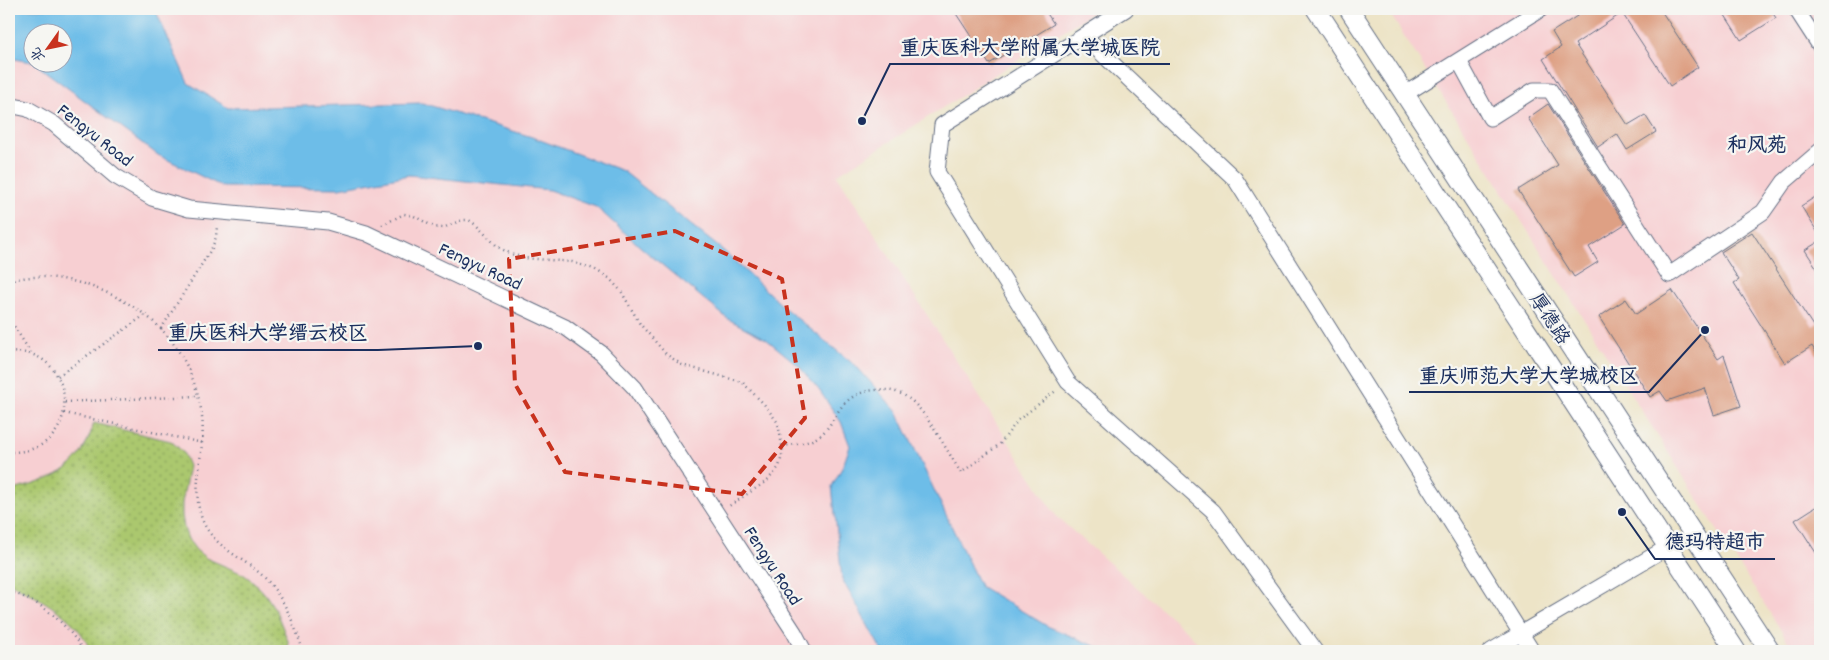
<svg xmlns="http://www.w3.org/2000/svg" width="1829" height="660" font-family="Dekko,'LXGW WenKai TC',sans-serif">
  <defs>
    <pattern id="grass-dots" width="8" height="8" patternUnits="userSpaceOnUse" patternTransform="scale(1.25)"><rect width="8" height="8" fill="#abc86e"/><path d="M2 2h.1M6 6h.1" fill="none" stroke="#8aa35e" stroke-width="1.8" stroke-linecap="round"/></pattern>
  </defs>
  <rect width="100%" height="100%" fill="#f6f6f2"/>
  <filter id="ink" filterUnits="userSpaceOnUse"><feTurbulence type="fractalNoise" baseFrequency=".02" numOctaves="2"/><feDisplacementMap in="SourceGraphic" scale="10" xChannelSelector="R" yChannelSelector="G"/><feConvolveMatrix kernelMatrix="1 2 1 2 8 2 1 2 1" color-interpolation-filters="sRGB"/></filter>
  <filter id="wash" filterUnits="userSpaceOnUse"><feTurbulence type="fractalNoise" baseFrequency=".0096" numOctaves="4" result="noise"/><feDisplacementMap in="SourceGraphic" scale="20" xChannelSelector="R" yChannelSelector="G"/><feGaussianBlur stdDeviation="1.12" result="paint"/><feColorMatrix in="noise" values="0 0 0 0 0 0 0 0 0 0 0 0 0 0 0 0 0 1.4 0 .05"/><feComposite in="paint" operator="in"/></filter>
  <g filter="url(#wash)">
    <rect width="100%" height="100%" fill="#ede4c7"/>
    <g fill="#f7cfd2" fill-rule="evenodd">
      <path d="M9 9H1098L837 175 1057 517 1190 634 1204 651H9ZM32 32H62V62H32Z"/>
      <polygon points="1387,9 1820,9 1820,651 1794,651"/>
    </g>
    <path fill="url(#grass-dots)" stroke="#637c66" d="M94 423 171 441 183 452 189 466 182 503V515L184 528 188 539 196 550 206 558 243 574 255 583 266 595 276 611 288 641 289 651H90C80 618 37 597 9 583V493C17 488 25 487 34 484 70 472 83 459 94 423Z"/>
    <polygon fill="#6dbde8" stroke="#4476a3" points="9,9 155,9 188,83 228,108 422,103 532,137 623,171 725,252 787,310 857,367 897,412 980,586 1047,626 1107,651 882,651 842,579 832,486 843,466 850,446 841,422 819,390 798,365 766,339 728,319 644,250 596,207 549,190 409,175 340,188 223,187 158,155 34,63 62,62 62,32 32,32 32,62 9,58"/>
    <g id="blocks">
      <g fill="#dea084">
        <polygon points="953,9 1044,9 1054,24 989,64"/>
        <polygon points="1588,9 1660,9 1698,67 1670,86 1622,13 1575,44 1628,125 1645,115 1656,132 1627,150 1617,134 1598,147 1543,59 1561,47 1552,32"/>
        <polygon points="1721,9 1770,9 1776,18 1741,40"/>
        <polygon points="1548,104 1625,224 1589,247 1598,262 1574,277 1518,190 1558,165 1528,118"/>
        <polygon points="1820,194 1820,236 1801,206"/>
        <polygon points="1752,232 1813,326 1820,321 1820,360 1812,346 1785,363 1734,283 1739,280 1721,252"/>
        <polygon points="1820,241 1820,273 1805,250"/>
        <polygon points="1672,290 1718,359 1724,355 1741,406 1714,415 1705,388 1667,401 1660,391 1650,397 1599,317 1626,299 1636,314"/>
        <polygon points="1820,504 1820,559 1795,520"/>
      </g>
    </g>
  </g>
  <g filter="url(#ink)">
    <use href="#blocks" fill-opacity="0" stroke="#646e83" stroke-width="1"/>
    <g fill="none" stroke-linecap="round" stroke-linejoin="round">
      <defs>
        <g id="minor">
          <polyline points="1796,9 1820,46"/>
          <polyline points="1085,35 1126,9"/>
          <polyline points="1459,61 1490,118 1534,90 1550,90 1669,275 1763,212 1784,182 1820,151"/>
          <polyline points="1405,94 1541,9"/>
          <polyline points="9,105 28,109 54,124 115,176 152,198 189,209 328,222 366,233 565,327 601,353 635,388 794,632 804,651"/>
          <polyline points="1315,651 1213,511 1068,382 937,172 942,125 1085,35 1096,48 1235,179 1532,651"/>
          <polyline points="1491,651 1668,547"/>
        </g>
        <g id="major">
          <polyline points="1316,9 1736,651"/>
          <polyline points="1349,9 1770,651"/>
        </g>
      </defs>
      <use href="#minor" stroke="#646e83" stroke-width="17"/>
      <use href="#major" stroke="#646e83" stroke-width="21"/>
      <g stroke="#646e83" stroke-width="2.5" stroke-dasharray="1 4" stroke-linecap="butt">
        <polyline points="382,225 404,214 414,216 434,227 443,228 462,220 469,220 476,225 498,247 511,254 525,258 572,262 594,269 609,278 621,291 640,324 666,354 682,365 742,382 764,404 778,423 783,451 779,467 767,481 729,506"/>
        <path d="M9 281C57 266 128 294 161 329 183 351 199 386 202 417 206 451 190 486 202 519 213 548 245 558 265 578 284 598 295 625 303 651"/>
        <polyline points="9,318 32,355"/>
        <polyline points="161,329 212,248 216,237 217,226"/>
        <path d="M9 353C75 342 90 454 9 452"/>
        <polyline points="58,376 145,315"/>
        <polyline points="65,402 197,396"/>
        <polyline points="64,413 203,443"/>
        <path d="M782 446C804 443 818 443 831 423 835 417 839 409 844 404 853 395 863 391 875 390 886 389 899 391 908 398 925 409 949 454 961 473L1000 444 1018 420 1057 390"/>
        <path d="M9 592C39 599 68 624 83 651"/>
      </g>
      <use href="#minor" stroke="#fff" stroke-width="15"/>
      <use href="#major" stroke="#fff" stroke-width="19"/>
    </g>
  </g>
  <path fill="none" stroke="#c8321e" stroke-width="4" stroke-dasharray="10 6" stroke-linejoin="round" d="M675 231 782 279 805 418 742 494 565 472 515 384 509 259Z"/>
  <g text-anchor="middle" stroke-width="4.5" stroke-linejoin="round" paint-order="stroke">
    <g font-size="19" fill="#1b2f5e" stroke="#f6f6f2">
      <text transform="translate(96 134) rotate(38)" y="7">Fengyu Road</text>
      <text transform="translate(481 265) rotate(25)" y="7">Fengyu Road</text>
      <text transform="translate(1551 318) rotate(57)" y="7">厚德路</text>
      <text transform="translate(774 565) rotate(57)" y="7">Fengyu Road</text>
    </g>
    <g font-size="20" font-weight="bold" fill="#1b2f5e" stroke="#f6f6f2">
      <text x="1757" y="151">和风苑</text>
    </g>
  </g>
  <path fill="none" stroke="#1b2f5e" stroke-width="2" d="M862 121L890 64H1170M478 346L378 350H158M1705 330L1649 392H1409M1622 512L1655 559H1775"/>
  <g fill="#1b2f5e" stroke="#f6f6f2" stroke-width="2">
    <circle cx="862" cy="121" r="5"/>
    <circle cx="478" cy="346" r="5"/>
    <circle cx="1705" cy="330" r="5"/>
    <circle cx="1622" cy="512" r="5"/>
  </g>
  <g font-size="20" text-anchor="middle" font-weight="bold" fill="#1b2f5e" stroke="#f6f6f2" stroke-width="4.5" stroke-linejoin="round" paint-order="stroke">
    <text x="1030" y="54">重庆医科大学附属大学城医院</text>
    <text x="268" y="339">重庆医科大学缙云校区</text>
    <text x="1529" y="382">重庆师范大学大学城校区</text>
    <text x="1715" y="548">德玛特超市</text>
  </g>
  <rect width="1829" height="660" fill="none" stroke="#f6f6f2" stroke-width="30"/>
  <g transform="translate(48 48) rotate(237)"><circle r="24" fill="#f6f6f2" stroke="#9ea6b7"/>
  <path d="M0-4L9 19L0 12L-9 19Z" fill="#c8321e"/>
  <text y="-8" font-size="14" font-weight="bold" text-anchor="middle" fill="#1b2f5e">北</text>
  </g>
</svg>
